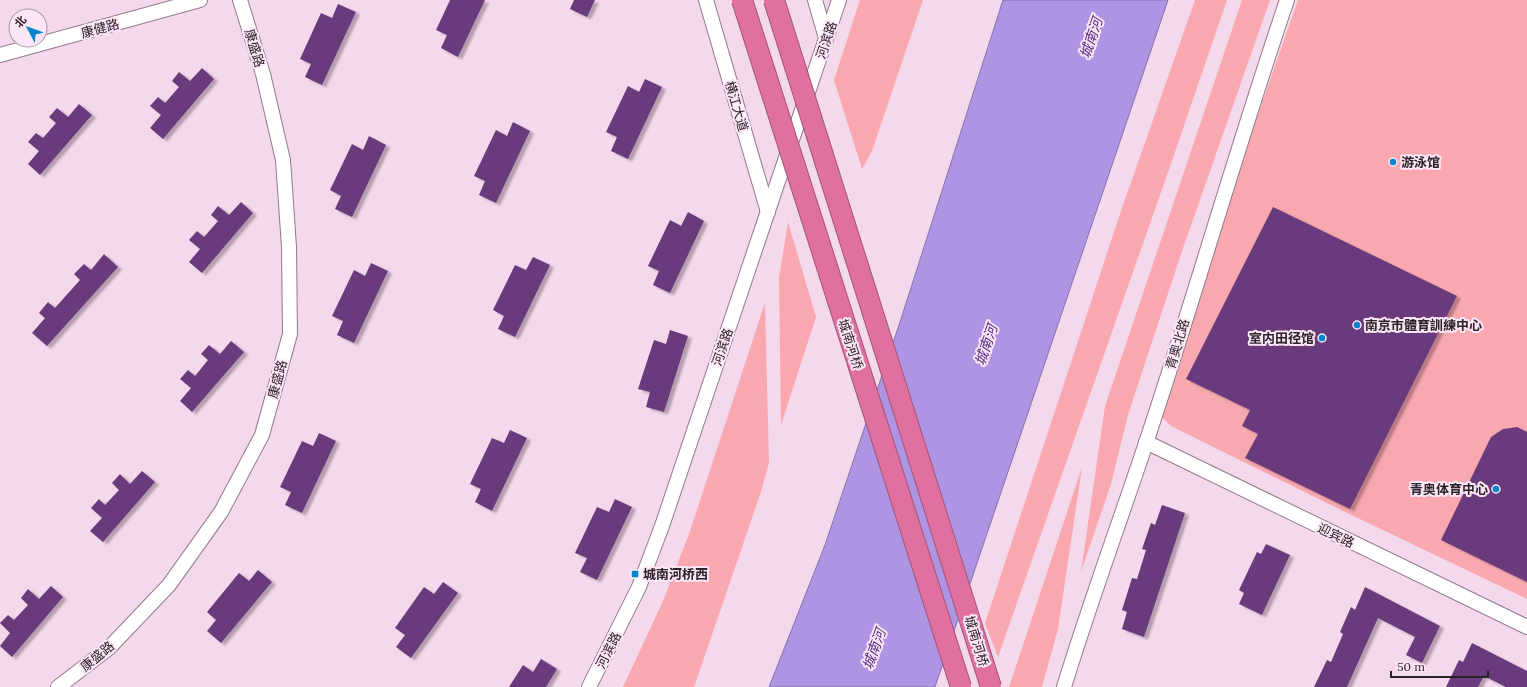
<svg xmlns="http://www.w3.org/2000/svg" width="1527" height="687" font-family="Lora,'Noto Sans SC',serif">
  <defs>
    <filter id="shadow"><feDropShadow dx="4" dy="2.5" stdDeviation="1" flood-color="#0004"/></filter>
  </defs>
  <rect width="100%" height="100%" fill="#f4d8ec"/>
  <g fill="#faa8b0">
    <polygon points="860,0 923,0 872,151 862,169 834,80"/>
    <polygon points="1195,0 1227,0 1173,158 998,657 985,623 1121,211"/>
    <polygon points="1242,0 1270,0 1181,254 1128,415 1111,484 1081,572 1105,406"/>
    <polygon points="1298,0 1527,0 1527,599 1341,510 1171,426 1163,418 1160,410 1236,177"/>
    <polygon points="788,222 816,317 781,425 779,278"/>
    <polygon points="765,303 769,463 761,492 694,687 623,687 663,601 689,534"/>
    <polygon points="1082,467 1058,629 1042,687 1009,687"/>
  </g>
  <polygon fill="#ae94e3" stroke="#8772ac" points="1003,0 1168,0 935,687 769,687 825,545 901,319"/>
  <g fill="#6b3a7b" filter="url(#shadow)">
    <polygon points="450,0 485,0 458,57 441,48 447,35 436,30"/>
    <polygon points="574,0 595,0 587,17 570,9"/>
    <polygon points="338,4 356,12 322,85 305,77 311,64 300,59 321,13 332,18"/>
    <polygon points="202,68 214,79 163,139 150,128 161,115 150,106 158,97 165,103 179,87 172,81 179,72 190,81"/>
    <polygon points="645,79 662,87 628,159 611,151 617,137 606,132 628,86 639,92"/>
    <polygon points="79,104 92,115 40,175 28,164 39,151 28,142 36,133 43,138 56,123 49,117 57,108 68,117"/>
    <polygon points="513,122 530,131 496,203 479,195 485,181 474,176 496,130 507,136"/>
    <polygon points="369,136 386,145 352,217 335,209 341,196 330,190 352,144 363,150"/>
    <polygon points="241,202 253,213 202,273 189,262 200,249 189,240 197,231 204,237 218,221 211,215 218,206 229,215"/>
    <polygon points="1273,207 1457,296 1350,509 1245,458 1258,434 1242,426 1250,410 1186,379"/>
    <polygon points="688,212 704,221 670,293 653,285 659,271 648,266 670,220 681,226"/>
    <polygon points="104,254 118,267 47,346 32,333 45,318 39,313 48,302 55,308 80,280 74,274 84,264 91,270"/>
    <polygon points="533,257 550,265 515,337 498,329 504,316 493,310 515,265 526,270"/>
    <polygon points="371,263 388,271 354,343 337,335 343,321 332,316 354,270 365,276"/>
    <polygon points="670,330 688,336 664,412 646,407 650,392 638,389 654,340 666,344"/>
    <polygon points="231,341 244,352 192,412 180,401 191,388 180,379 188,370 195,376 208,360 201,354 209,345 220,354"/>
    <polygon points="1517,427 1527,432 1527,582 1441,540 1491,437 1503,429"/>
    <polygon points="510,430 527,438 492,511 475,502 481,489 470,484 492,438 504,443"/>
    <polygon points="319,433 336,441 302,513 285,505 291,492 280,487 302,441 313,446"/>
    <polygon points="142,471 155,482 103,542 90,531 102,518 91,508 99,499 105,505 119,490 112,483 120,474 130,484"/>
    <polygon points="615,499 632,507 597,580 580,572 587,558 575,553 597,507 609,512"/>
    <polygon points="1162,505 1185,513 1144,637 1122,629 1127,612 1122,610 1132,578 1137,579 1146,550 1142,549 1151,523 1155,525"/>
    <polygon points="1266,544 1290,555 1262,615 1239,604 1244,593 1239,590 1257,552 1261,554"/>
    <polygon points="258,570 272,582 221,643 207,631 216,620 207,612 239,573 249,581"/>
    <polygon points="443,582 458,593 411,658 396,647 405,635 395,628 424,587 434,594"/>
    <polygon points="51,586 63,597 12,657 0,646 10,633 0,623 8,615 14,620 28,605 21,598 28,589 39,599"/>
    <polygon points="1365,587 1440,626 1422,663 1406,655 1415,637 1378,618 1347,687 1314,687 1327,660 1331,662 1343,634 1340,632 1351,607 1355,610"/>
    <polygon points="1472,643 1527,671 1527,687 1506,687 1484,676 1478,687 1446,687 1459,660 1463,662"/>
    <polygon points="541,659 557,669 546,687 509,687 523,665 533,672"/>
  </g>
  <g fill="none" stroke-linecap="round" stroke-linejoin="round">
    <defs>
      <g id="minor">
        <polyline points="706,0 768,212"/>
        <polyline points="815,0 826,38"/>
        <polyline points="0,55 200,0"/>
        <polyline points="1146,442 1527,627"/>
        <polyline points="58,687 109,648 169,585 221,512 262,435 290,334 289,247 283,160 263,74 240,0"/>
        <polyline points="589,687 639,587 662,526 839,0"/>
        <path d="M1064 687C1089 605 1119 524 1146 443 1195 296 1237 147 1287 0"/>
      </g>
    </defs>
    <use href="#minor" stroke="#92798b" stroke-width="16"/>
    <use href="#minor" stroke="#fff" stroke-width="14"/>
    <defs>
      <g id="highway-bridge">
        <polyline points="742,0 961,687"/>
        <polyline points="774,0 991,687"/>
      </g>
    </defs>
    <use href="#highway-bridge" stroke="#a05577" stroke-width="22" stroke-linecap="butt"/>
    <use href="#highway-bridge" stroke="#df70a0" stroke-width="20"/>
  </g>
  <g fill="#0084cb" stroke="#fde7f7" stroke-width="1.5">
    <circle cx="1393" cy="162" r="4"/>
    <circle cx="1357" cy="325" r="4"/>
    <circle cx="1322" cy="338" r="4"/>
    <circle cx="1496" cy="489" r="4"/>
    <rect x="631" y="570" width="8" height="8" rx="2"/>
  </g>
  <g text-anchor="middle" stroke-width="4" stroke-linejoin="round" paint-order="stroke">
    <g font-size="13" fill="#2c222a" stroke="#fde7f7">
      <text transform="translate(100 28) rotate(-15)" y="5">康健路</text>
      <text transform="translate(826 40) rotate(-71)" y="5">河滨路</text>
      <text transform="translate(255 48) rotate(73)" y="5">康盛路</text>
      <text transform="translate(737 106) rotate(74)" y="5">横江大道</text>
      <text transform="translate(851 344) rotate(72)" y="5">城南河桥</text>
      <text transform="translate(1177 344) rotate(-73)" y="5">青奥北路</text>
      <text transform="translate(722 347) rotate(-71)" y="5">河滨路</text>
      <text transform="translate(277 379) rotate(-75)" y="5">康盛路</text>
      <text transform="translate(1336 535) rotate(26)" y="5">迎宾路</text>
      <text transform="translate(977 641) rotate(73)" y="5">城南河桥</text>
      <text transform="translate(608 650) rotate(-63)" y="5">河滨路</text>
      <text transform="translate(97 656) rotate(-40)" y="5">康盛路</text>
    </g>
    <g font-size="13" font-weight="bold" fill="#2c222a" stroke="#fde7f7" text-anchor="start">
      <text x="1401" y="167">游泳馆</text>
      <text x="1365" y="330">南京市體育訓練中心</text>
      <text x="1314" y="343" text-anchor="end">室内田径馆</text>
      <text x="1488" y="494" text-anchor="end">青奥体育中心</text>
      <text x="643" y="579">城南河桥西</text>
    </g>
    <g font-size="14" font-style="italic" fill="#512a86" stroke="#fde7f7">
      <text transform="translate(1091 38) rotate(-71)" y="5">城南河</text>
      <text transform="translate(986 345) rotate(-71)" y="5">城南河</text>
      <text transform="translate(874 649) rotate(-70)" y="5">城南河</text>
    </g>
  </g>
  <g transform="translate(28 28) rotate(311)"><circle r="19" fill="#fde7f7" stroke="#a998a5"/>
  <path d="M0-3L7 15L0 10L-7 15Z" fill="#0084cb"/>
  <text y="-6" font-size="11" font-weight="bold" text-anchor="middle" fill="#2c222a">北</text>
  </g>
  <path d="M1391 671v6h97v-6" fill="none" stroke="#2c222a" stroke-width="2"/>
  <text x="1397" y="671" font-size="12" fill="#2c222a" stroke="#fde7f7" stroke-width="3" paint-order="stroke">50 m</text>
</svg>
